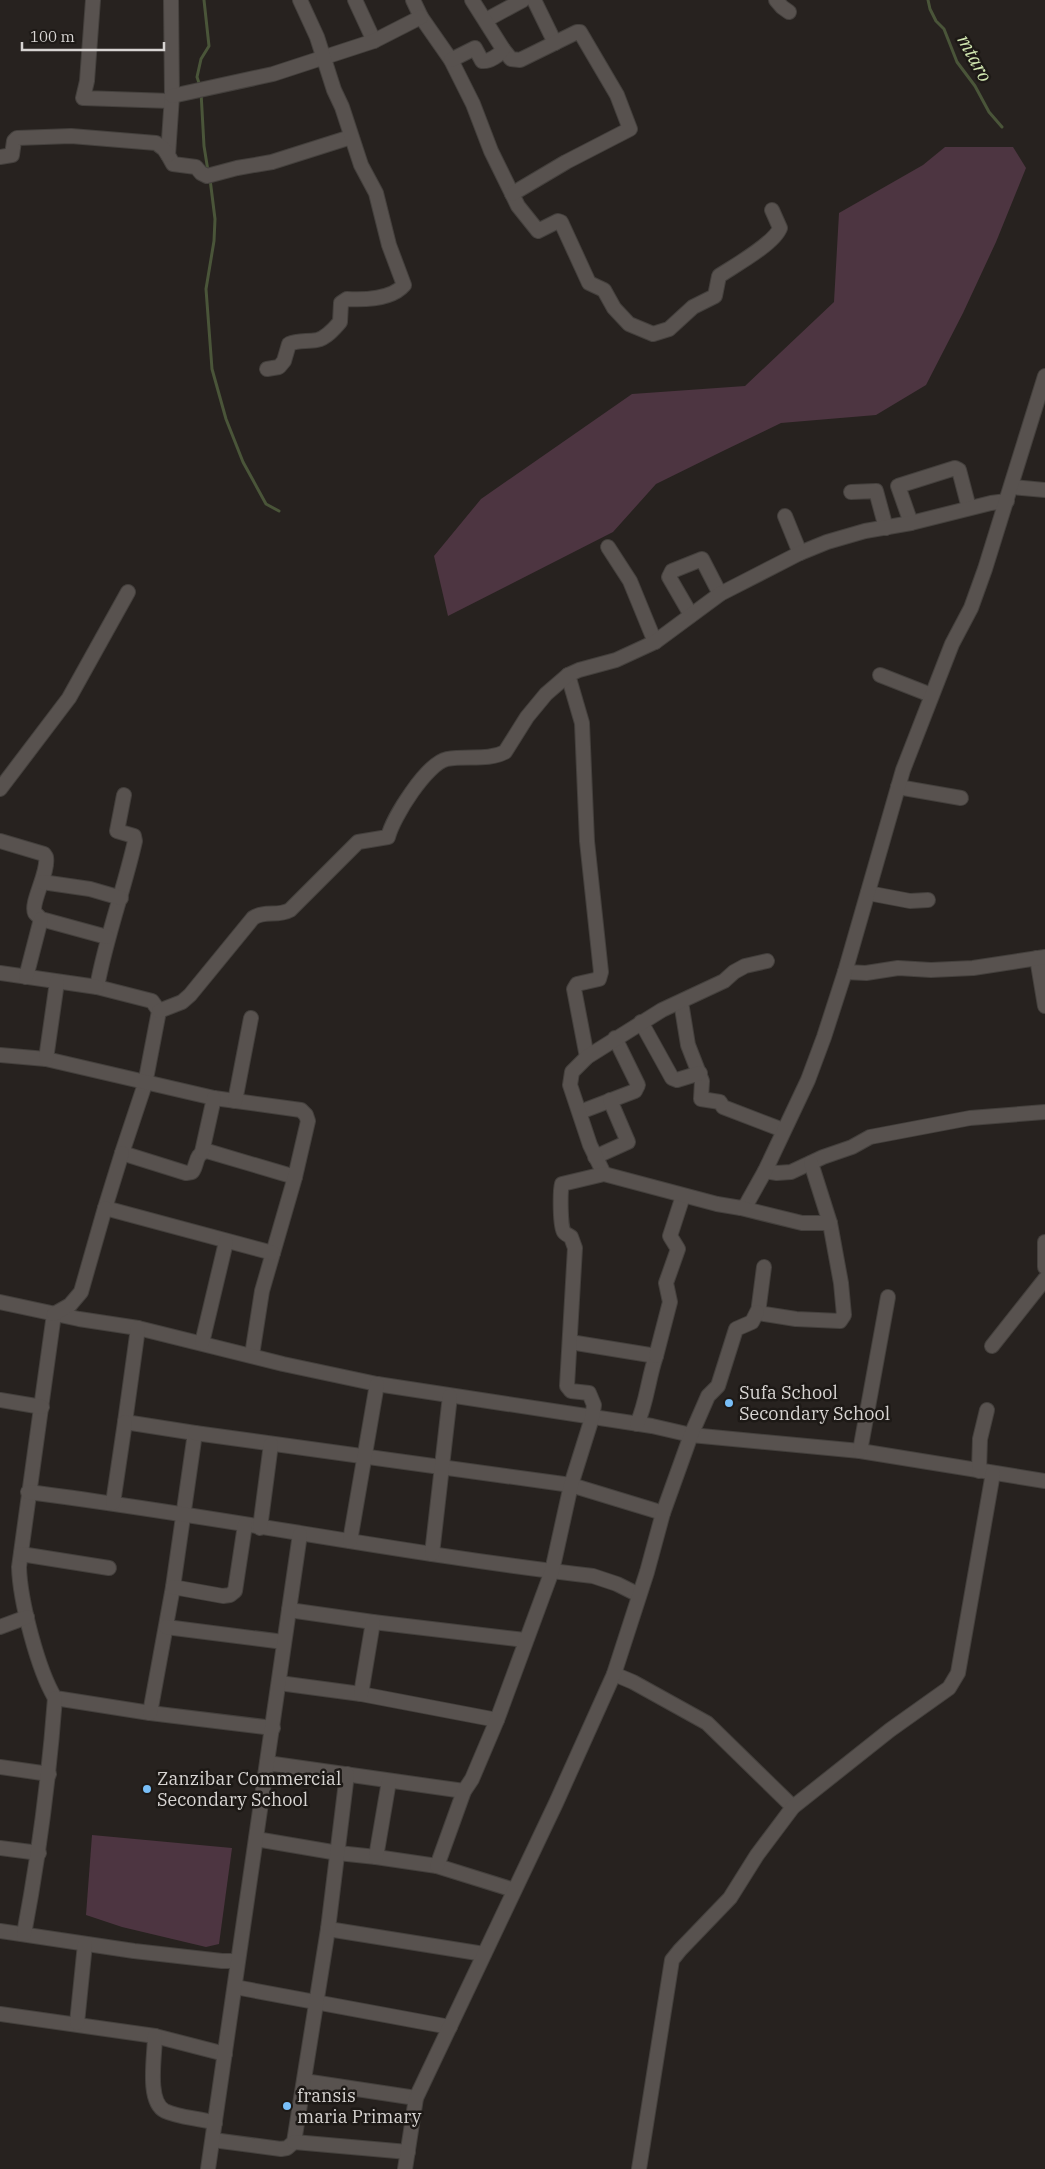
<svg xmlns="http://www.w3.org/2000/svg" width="1045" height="2169" font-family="'IBM Plex Serif',serif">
  <rect width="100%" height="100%" fill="#27221f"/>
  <g fill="#4d3541">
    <polygon points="945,147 1013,147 1026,168 996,242 963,313 926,385 876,415 781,423 725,450 656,484 613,532 448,616 434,556 481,499 632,394 745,386 834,302 839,213 923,165"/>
    <polygon points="92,1835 232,1848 219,1944 206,1947 122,1927 86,1915"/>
  </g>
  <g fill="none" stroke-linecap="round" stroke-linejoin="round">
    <g stroke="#4a5539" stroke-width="3">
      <polyline points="928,0 930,9 936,21 944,29 957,62 975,86 989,112 1002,127"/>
      <polyline points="200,86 197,77 201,59 209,46 204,0"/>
      <polyline points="201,92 204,146 208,171"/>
      <polyline points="210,179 215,219 214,241 206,289 212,369 226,419 243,462 266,504 279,511"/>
    </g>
    <defs>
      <g id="minor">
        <polyline points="93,0 87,81 83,98 171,101"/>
        <polyline points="171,0 172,96 168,155 173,164 196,167 201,173 207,176 237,168 272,162 351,137"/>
        <polyline points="355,0 374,41"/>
        <path d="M413 0 421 17 451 60 473 104 491 151 518 206 538 231 558 221 561 222 589 283 604 290 614 308 629 324 653 334 669 329 693 307 715 296 719 276C734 266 774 244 780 228L772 210"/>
        <polyline points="534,0 555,43"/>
        <polyline points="776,0 782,7 789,12"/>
        <polyline points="486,20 523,0"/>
        <polyline points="503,49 511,59 520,60 577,32 580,32 617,95 630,129 566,162 512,194"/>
        <path d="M451 60 475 48 482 61C489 62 500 55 503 49L472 0"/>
        <polyline points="172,96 273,74 325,57 374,41 421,17"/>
        <polyline points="0,157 12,155 14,141 17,138 71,136 156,143 164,149 168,155"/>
        <path d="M267 369 279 367 284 361 289 344C298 340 307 342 317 340 326 338 334 329 340 322L341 303 347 299C364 300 392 299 404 285L389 245 376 193 361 165 342 107 334 90 317 37 300 0"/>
        <polyline points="1012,487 1045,490"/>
        <polyline points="851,492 876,491 886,528"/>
        <polyline points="785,516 800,553"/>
        <polyline points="911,523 898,486 955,468 959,470 969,508"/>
        <polyline points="608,547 630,581 655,642"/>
        <polyline points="691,615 669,577 672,571 702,559 720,594"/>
        <polyline points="568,675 582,723 587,841 601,972 599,979 577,984 574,989 587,1057"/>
        <polyline points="880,675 931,695"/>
        <polyline points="898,787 961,798"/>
        <polyline points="0,789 69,698 128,592"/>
        <path d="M124 795 117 831 134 836 135 841C124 890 106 937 97 987L152 1001 159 1011 145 1084 122 1153 186 1173 192 1172C198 1165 194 1154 207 1151L295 1177"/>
        <path d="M0 841 44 854 46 857C49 872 30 903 35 913 37 915 39 917 41 919L107 937"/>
        <polyline points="42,882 90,889 121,898"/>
        <polyline points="868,893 910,901 928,900"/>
        <polyline points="1037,958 1045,1006"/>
        <polyline points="845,972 866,973 898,968 931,970 973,968 1045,957"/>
        <polyline points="0,973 97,987"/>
        <polyline points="26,977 41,919"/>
        <polyline points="681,1002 688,1045 702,1081 701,1099 720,1102 723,1107 783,1130"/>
        <path d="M159 1011 182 1002 190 995 253 918C265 910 277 917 290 910L358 842 388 837C393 817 427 763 447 759 466 755 488 761 505 752L527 717 546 694 568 675 579 670 616 660 655 642 720 594 800 553 827 542 865 531 911 523 991 503 1007 501"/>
        <polyline points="641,1022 672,1078 677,1080 700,1073"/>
        <polyline points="0,1055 46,1059 214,1098 301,1110 306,1115 308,1121 295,1177 262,1291 252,1355"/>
        <polyline points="46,1059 57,982"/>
        <polyline points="235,1101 251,1018"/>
        <polyline points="580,1112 635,1091 638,1085 615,1038"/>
        <polyline points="202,1152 214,1098"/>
        <polyline points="122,1153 105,1208 273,1253"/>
        <polyline points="595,1157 628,1142 610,1100"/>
        <polyline points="765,1171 777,1173 791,1172 823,1157 852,1147 870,1137 970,1118 1045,1112"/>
        <polyline points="604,1174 590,1145 570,1085 572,1072 587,1057 662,1010 724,981 734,972 745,966 767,961"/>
        <polyline points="741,1208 746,1205 765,1171 808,1080 824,1037 845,972 903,770 952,644 971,608 985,569 1045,376"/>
        <polyline points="1045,1242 1045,1267"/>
        <polyline points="764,1267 758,1313 796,1319 840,1321 844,1315 841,1283 830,1223"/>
        <polyline points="0,1302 79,1319 138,1328 283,1364 377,1384 652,1426 691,1435 860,1451 1045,1481"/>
        <path d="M54 1314 19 1567C20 1601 38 1670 55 1698L150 1713 273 1728"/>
        <polyline points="54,1314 70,1305 81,1292 105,1208"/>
        <polyline points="138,1328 125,1422 195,1433 173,1587 150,1713"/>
        <path d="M570 1342 656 1356C648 1379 647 1402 637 1424"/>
        <polyline points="202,1343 226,1242"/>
        <polyline points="992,1346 1045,1279"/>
        <polyline points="656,1356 670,1302 666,1283 678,1249 670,1236 683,1196"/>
        <polyline points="0,1400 42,1407"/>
        <polyline points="195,1433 571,1485 663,1513"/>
        <polyline points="860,1451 888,1297"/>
        <polyline points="979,1471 980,1439 987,1410"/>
        <path d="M28 1492C217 1516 404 1554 593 1576L617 1584 639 1595"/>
        <polyline points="113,1503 125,1422"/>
        <polyline points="260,1528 271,1444"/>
        <polyline points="350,1541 377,1384"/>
        <polyline points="21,1554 109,1568"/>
        <polyline points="432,1554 450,1396"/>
        <polyline points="173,1587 223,1596 230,1595 235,1591 245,1525"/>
        <polyline points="289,1610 373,1622 525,1640"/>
        <polyline points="0,1627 27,1617"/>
        <polyline points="166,1627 284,1642"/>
        <polyline points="614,1674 633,1682 707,1723 793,1807"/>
        <polyline points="279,1683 361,1694 497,1720"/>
        <polyline points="361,1694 373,1622"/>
        <polyline points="267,1763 464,1791"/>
        <polyline points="0,1767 49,1774"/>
        <polyline points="256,1839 338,1853 376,1857 437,1866 514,1890"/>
        <polyline points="0,1848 39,1853"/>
        <polyline points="376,1857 389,1781"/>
        <path d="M437 1866 464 1791 472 1779 497 1720 552 1571 571 1485 592 1418 594 1405 589 1393 571 1391 567 1386 575 1248 571 1237C570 1236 565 1234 564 1232 560 1227 560 1191 562 1184L604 1174 717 1204 741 1208 802 1223H830L811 1163"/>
        <polyline points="328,1929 484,1954"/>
        <polyline points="0,1931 134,1951 222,1961 237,1961"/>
        <path d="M24 1934C39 1855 49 1778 55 1698"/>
        <polyline points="235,1987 450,2027"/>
        <polyline points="0,2014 155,2036 225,2054"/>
        <polyline points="77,2023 85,1944"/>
        <path d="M155 2036C155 2055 146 2101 165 2111 180 2118 200 2118 215 2123"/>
        <polyline points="304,2081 416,2098"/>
        <polyline points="213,2140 281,2149 287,2148 294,2142 328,1929 347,1774"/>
        <polyline points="294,2142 408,2152"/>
        <polyline points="208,2169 300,1534"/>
        <polyline points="405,2169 416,2098 556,1803 614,1674 647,1572 663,1513 691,1435 708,1396 718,1386 736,1329 752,1322 757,1312"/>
        <polyline points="639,2169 672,1960 680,1950 730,1898 757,1855 793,1807 890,1730 949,1688 958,1673 993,1473"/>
      </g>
    </defs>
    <use href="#minor" stroke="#44403d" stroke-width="16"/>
    <use href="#minor" stroke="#58524f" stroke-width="14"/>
  </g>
  <g fill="#79bff8" stroke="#1d1916" stroke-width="2">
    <circle cx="729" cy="1403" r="5"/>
    <circle cx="147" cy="1789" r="5"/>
    <circle cx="287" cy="2106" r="5"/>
  </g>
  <g text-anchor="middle" stroke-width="5" stroke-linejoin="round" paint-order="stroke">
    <g font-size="18" fill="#d7d4d2" stroke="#1d1916" text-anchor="start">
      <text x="739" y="1399">Sufa School<tspan x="739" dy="21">Secondary School</tspan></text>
      <text x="157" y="1785">Zanzibar Commercial<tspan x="157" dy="21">Secondary School</tspan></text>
      <text x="297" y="2102">fransis<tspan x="297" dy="21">maria Primary</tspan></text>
    </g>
    <g font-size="19" font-style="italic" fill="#d3e9b2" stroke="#1d1916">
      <text transform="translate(975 58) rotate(61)" y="7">mtaro</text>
    </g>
  </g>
  <path d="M22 42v8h142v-8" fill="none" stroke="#d7d4d2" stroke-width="2.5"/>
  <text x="30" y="42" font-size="15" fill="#d7d4d2" stroke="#1d1916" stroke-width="4" paint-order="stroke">100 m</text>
</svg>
